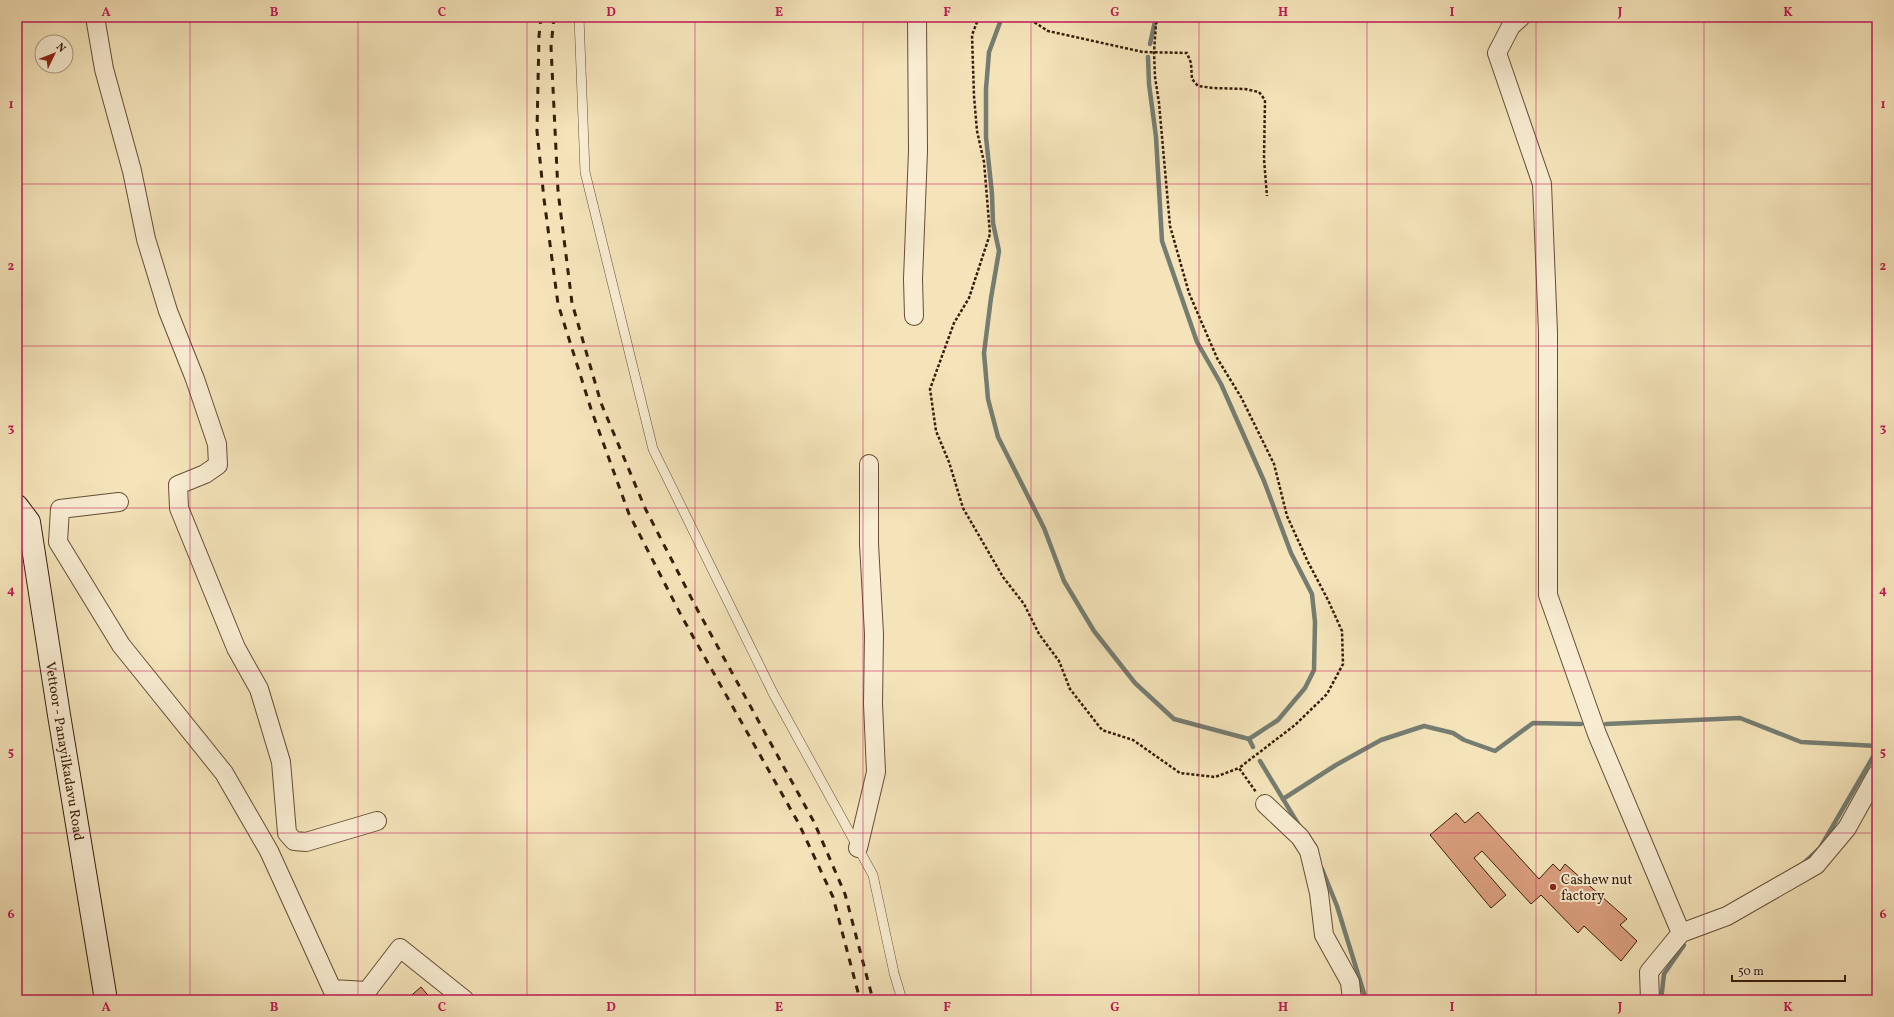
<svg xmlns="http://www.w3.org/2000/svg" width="1894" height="1017" font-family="Vollkorn,serif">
  <rect width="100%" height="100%" fill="#f5e4ba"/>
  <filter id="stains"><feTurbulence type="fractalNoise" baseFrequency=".005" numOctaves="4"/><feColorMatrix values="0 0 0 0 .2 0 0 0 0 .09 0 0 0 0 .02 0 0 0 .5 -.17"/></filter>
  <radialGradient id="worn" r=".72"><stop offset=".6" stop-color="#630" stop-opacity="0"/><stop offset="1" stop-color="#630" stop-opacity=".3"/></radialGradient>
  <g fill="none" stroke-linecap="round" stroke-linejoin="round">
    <g stroke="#757d72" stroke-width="4.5">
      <polyline points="1002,17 989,52 986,89 986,137 992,194 993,223 999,251 991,298 984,353 988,399 998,437 1044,528 1064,581 1094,631 1135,683 1174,719 1249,739"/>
      <polyline points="1150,44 1156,17"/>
      <polyline points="1148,57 1149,84 1156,137 1162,241 1197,342 1221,384 1264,481 1291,553 1312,594 1315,622 1314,670 1305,688 1278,720 1249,739 1253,747"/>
      <polyline points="1606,724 1740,718 1801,742 1877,746"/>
      <polyline points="1260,761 1300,827"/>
      <polyline points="1283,799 1336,765 1381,740 1424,726 1453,733 1464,740 1495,751 1533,723 1581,724"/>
      <polyline points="1803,864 1820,848 1877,750"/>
      <polyline points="1322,869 1337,906 1366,1000"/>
      <polyline points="1661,1000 1664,974 1684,945"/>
    </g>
  </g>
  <g fill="#dca07f" stroke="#371c0a">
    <polygon points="1478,812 1539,879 1553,864 1560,871 1565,864 1627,919 1620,925 1637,941 1621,961 1584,926 1578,933 1541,895 1531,904 1482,851 1474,858 1506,895 1491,908 1430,835 1456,813 1465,823"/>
    <polygon points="421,987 432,1000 406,1000"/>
  </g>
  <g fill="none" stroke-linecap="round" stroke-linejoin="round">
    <defs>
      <polyline id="lane" points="579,17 585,172 653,449 773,693 873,875 894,973 902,1000"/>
      <g id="street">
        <polyline points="95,17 104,69 132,171 146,239 168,311 195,379 217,444 218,465 205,474 178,485 179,508 236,648 259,689 281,762 287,833 294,841 306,842 377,821"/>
        <polyline points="1521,17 1511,26 1497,53 1542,184 1548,332 1548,595 1597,734 1681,933 1649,972 1650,1000"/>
        <polyline points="914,316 913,279 918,151 917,17"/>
        <polyline points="119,502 60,509 58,542 121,645 224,773 269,851 332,989 367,991 400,948 465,1000"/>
        <polyline points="1265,804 1300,837 1309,851 1319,893 1324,935 1350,982 1352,1000"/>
        <polyline points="858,848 876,772 873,704 874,634 869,544 869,464"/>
        <polyline points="1681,933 1727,916 1816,865 1847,828 1877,774"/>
      </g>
      <g id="secondary">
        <path id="s1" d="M17 506 29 522 59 715 106 1000"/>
      </g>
    </defs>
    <use href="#lane" stroke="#664e36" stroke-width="10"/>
    <use href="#street" stroke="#664e36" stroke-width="20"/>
    <use href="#secondary" stroke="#371c0a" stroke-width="24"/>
    <g stroke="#371c0a" stroke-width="2.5" stroke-dasharray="3 2" stroke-linecap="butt">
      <polyline points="979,17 972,35 974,96 977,131 984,162 990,234 969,298 954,323 930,389 936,431 949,462 963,508 1003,577 1024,604 1039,634 1059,661 1070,689 1102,730 1133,740 1180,773 1215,777 1239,768 1256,792"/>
      <polyline points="1026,17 1048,31 1143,52 1187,53 1191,63 1192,79 1198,86 1213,88 1245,89 1259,92 1265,100 1264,159 1267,196"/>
      <polyline points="1159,17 1156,24 1154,52 1155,77 1159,103 1170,226 1189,293 1217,358 1241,397 1274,464 1287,516 1308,562 1328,600 1342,631 1343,664 1327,694 1295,725 1239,768"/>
    </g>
    <use href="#lane" stroke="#f8edd2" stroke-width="9"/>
    <use href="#street" stroke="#f8edd2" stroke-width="18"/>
    <use href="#secondary" stroke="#f8edd2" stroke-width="22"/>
    <g stroke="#371c0a" stroke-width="3" stroke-dasharray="7 7" stroke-linecap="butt">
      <polyline points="541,17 539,36 537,131 544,199 558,304 591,409 629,514 682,617 799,824 833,897 860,1000"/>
      <polyline points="554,17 551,47 558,191 572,303 601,403 645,508 697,609 814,822 845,894 873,1000"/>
    </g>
  </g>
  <path fill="none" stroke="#c2185b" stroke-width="1" stroke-opacity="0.55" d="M190 17V1000M358 17V1000M527 17V1000M695 17V1000M863 17V1000M1031 17V1000M1199 17V1000M1367 17V1000M1536 17V1000M1704 17V1000M17 184H1877M17 346H1877M17 508H1877M17 671H1877M17 833H1877"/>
  <circle fill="#8f2418" stroke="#f8edd2" stroke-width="1.5" cx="1553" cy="887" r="4"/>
  <g text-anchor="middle" stroke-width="4" stroke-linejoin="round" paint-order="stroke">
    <g font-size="14" fill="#371c0a" stroke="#f8edd2">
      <text dy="5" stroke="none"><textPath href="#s1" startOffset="252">Vettoor - Panayilkadavu Road</textPath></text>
    </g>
    <g font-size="14" fill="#371c0a" stroke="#f8edd2" text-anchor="start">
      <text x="1561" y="884">Cashew nut<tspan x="1561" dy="16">factory</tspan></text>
    </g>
  </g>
  <rect width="1894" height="1017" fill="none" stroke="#f5e4ba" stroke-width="44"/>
  <g transform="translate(54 54) rotate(47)"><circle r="19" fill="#f8edd2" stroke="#ab9982"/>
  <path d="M0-3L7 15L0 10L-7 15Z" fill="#8f2418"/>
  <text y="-6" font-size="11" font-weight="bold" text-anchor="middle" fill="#371c0a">N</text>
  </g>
  <path d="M1732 975v6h113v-6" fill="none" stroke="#371c0a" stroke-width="2"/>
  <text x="1738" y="975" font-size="12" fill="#371c0a" stroke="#f8edd2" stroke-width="3" paint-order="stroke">50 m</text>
  <rect x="22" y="22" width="1850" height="973" fill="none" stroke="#c2185b" stroke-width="1.5"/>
  <g font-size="13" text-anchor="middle" font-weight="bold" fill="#c2185b">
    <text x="106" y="16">A</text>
    <text x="274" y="16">B</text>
    <text x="442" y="16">C</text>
    <text x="611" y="16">D</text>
    <text x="779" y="16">E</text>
    <text x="947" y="16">F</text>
    <text x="1115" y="16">G</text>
    <text x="1283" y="16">H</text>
    <text x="1452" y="16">I</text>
    <text x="1620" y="16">J</text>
    <text x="1788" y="16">K</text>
    <text x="11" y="108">1</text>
    <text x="1883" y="108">1</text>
    <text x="11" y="270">2</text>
    <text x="1883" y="270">2</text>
    <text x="11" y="432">3</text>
    <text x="1883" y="432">3</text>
    <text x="11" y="594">4</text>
    <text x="1883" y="594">4</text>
    <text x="11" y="756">5</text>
    <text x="1883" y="756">5</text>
    <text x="11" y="918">6</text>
    <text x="1883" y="918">6</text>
    <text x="106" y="1011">A</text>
    <text x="274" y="1011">B</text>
    <text x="442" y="1011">C</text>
    <text x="611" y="1011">D</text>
    <text x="779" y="1011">E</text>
    <text x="947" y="1011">F</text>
    <text x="1115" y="1011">G</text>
    <text x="1283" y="1011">H</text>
    <text x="1452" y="1011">I</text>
    <text x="1620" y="1011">J</text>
    <text x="1788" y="1011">K</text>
  </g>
  <rect width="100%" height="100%" filter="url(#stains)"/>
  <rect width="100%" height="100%" fill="url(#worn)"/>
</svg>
